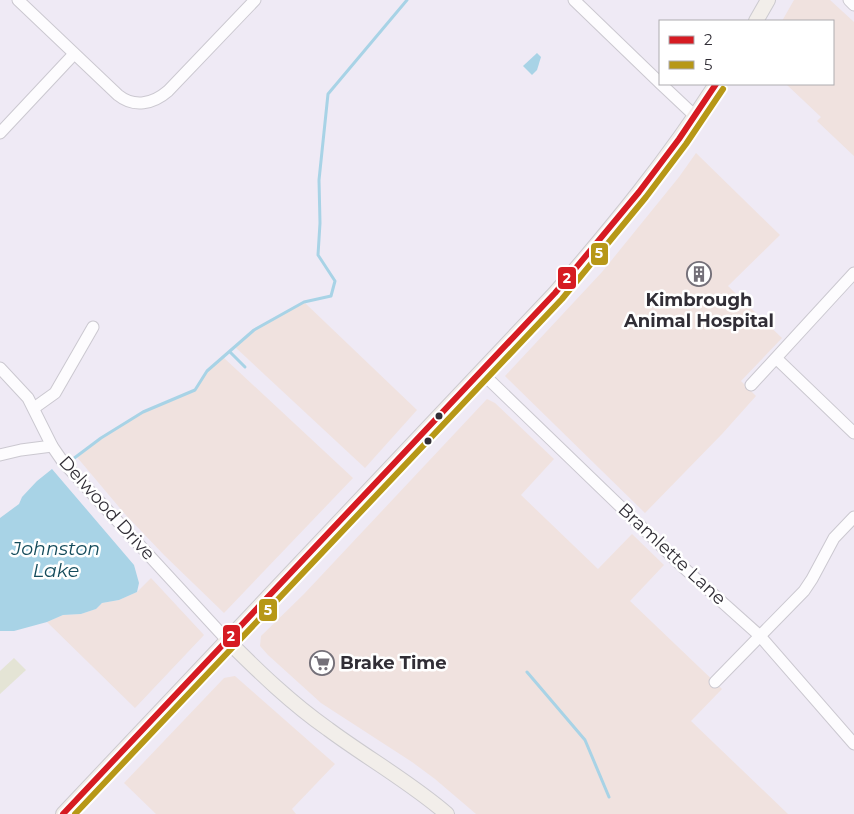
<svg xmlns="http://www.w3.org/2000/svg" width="854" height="814" font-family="Montserrat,sans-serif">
  <rect width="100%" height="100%" fill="#efeaf5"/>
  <g fill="#f0e2df">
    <polygon points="794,0 830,0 854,22 854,156 817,121 821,117 786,84 833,84 833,21 782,21"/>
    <polygon points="696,153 780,235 728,286 782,338 741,381 756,396 722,434 645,513 505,376 602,272 679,177"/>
    <polygon points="304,302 417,410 365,468 235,347 254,330"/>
    <polygon points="223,357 353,478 224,613 164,555 124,513 76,456 143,412 195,390 207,371"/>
    <polygon points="487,399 495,403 554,459 521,495 598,569 632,534 664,565 630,601 722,689 691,721 788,814 476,814 435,779 412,762 321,703 268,655 260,646 261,636 304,594"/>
    <polygon points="151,578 204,635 135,708 47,622 63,615 81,614 96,609 102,603 119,600 137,592"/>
    <polygon points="235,676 335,764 292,809 296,814 156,814 124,783 224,678"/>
  </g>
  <polygon fill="#e4e4d5" points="14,658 26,670 0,694 0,671"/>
  <g fill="#a8d3e6">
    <polygon points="537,53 541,57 537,70 532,75 523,66"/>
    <polygon points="52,469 134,565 139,583 137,592 119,600 102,603 96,609 81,614 63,615 47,622 14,631 0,631 0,518 19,504 22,497 37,481"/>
  </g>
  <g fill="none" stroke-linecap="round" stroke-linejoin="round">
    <g stroke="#a8d3e6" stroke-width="3">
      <polyline points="230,352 245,367"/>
      <polyline points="73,459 101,438 143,412 195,390 207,371 254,330 304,302 331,296 335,281 318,255 320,223 319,180 328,94 407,0"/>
      <polyline points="527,672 585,740 609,797"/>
    </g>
    <defs>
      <g id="minor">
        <path d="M18 0 118 95C134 108 153 104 168 91L255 0"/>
        <polyline points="574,0 660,83"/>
        <polyline points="849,0 854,5"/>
        <polyline points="661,84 695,116"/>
        <polyline points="0,133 74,54"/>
        <polyline points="777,359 854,433"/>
        <polyline points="0,368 28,398 52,446 63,462 227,640"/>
        <polyline points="481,372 684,568 760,636 854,744"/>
        <polyline points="751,385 854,273"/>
        <polyline points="34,408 55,393 93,327"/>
        <polyline points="0,455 21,450 52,446"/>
        <polyline points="715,682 804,591 812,579 834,538 854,517"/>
      </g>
      <g id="major">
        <polyline points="756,21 768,0"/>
        <path d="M227 640C259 672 291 703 328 729 367 758 410 782 447 814"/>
        <path d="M63 814 555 293C613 226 668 159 716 84"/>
      </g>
    </defs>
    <use href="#minor" stroke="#cbc8d0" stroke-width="13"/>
    <use href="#major" stroke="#cccacf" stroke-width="16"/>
    <use href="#minor" stroke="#fdfcfe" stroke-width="11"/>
    <use href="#major" stroke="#f2eeea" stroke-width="14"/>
    <defs>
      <polyline id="bus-1" points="63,814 555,293 639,192 679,139 716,84"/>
      <polyline id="bus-2" points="75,814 562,299 646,197 686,144 723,89"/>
    </defs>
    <use href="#bus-1" stroke="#fff" stroke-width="10"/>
    <use href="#bus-2" stroke="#fff" stroke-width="10"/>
    <use href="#bus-1" stroke="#d61b22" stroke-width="6"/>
    <use href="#bus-2" stroke="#b79817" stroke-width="6"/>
  </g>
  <defs>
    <symbol id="building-ring" viewBox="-11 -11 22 22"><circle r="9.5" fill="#fff" stroke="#747079" stroke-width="1.5"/><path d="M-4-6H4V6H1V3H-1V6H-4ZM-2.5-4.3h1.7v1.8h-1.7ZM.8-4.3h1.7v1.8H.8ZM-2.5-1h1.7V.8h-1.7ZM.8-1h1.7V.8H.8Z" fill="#747079"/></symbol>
    <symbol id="supermarket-ring" viewBox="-11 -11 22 22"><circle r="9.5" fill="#fff" stroke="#747079" stroke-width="1.5"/><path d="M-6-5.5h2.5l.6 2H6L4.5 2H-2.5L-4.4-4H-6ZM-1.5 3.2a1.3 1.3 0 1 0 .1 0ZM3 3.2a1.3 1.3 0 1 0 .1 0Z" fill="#747079"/></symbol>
  </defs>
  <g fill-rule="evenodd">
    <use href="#building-ring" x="685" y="260" width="28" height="28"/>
    <use href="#supermarket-ring" x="308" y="649" width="28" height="28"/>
  </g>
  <g fill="#312e36" stroke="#fff" stroke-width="2">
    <circle cx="439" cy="416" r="4.5"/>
    <circle cx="428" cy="441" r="4.5"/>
  </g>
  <g text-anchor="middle" stroke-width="5" stroke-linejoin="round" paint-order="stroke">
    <g font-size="18" font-weight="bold" fill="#312e36" stroke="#fff">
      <text x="699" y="306">Kimbrough<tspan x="699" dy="21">Animal Hospital</tspan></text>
      <text x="340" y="669" text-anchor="start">Brake Time</text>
    </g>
    <g font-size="18" fill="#312e36" stroke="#fff">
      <text transform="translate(107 508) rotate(48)" y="6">Delwood Drive</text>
      <text transform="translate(672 554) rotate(43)" y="6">Bramlette Lane</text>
    </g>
    <g font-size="19" font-style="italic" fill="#154c5c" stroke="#fff">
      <text x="56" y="555">Johnston<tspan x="56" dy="22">Lake</tspan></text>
    </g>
  </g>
  <g stroke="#fff" stroke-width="2">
    <rect x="590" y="242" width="19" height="24" rx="5" fill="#b79817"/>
    <rect x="557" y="266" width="20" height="24" rx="5" fill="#d61b22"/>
    <rect x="258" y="598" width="20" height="24" rx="5" fill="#b79817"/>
    <rect x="222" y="624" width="19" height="24" rx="5" fill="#d61b22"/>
  </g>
  <g font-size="14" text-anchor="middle" font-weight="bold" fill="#fff">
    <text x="599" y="258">5</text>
    <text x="567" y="283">2</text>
    <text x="268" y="615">5</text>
    <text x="231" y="641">2</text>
  </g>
  <rect x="659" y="20" width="175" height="65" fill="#ffffff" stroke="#adabaf"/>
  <rect x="669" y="36" width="25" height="8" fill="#d61b22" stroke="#adabaf"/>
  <text x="704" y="45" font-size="15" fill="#312e36">2</text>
  <rect x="669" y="61" width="25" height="8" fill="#b79817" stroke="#adabaf"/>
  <text x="704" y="70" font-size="15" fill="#312e36">5</text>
</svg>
